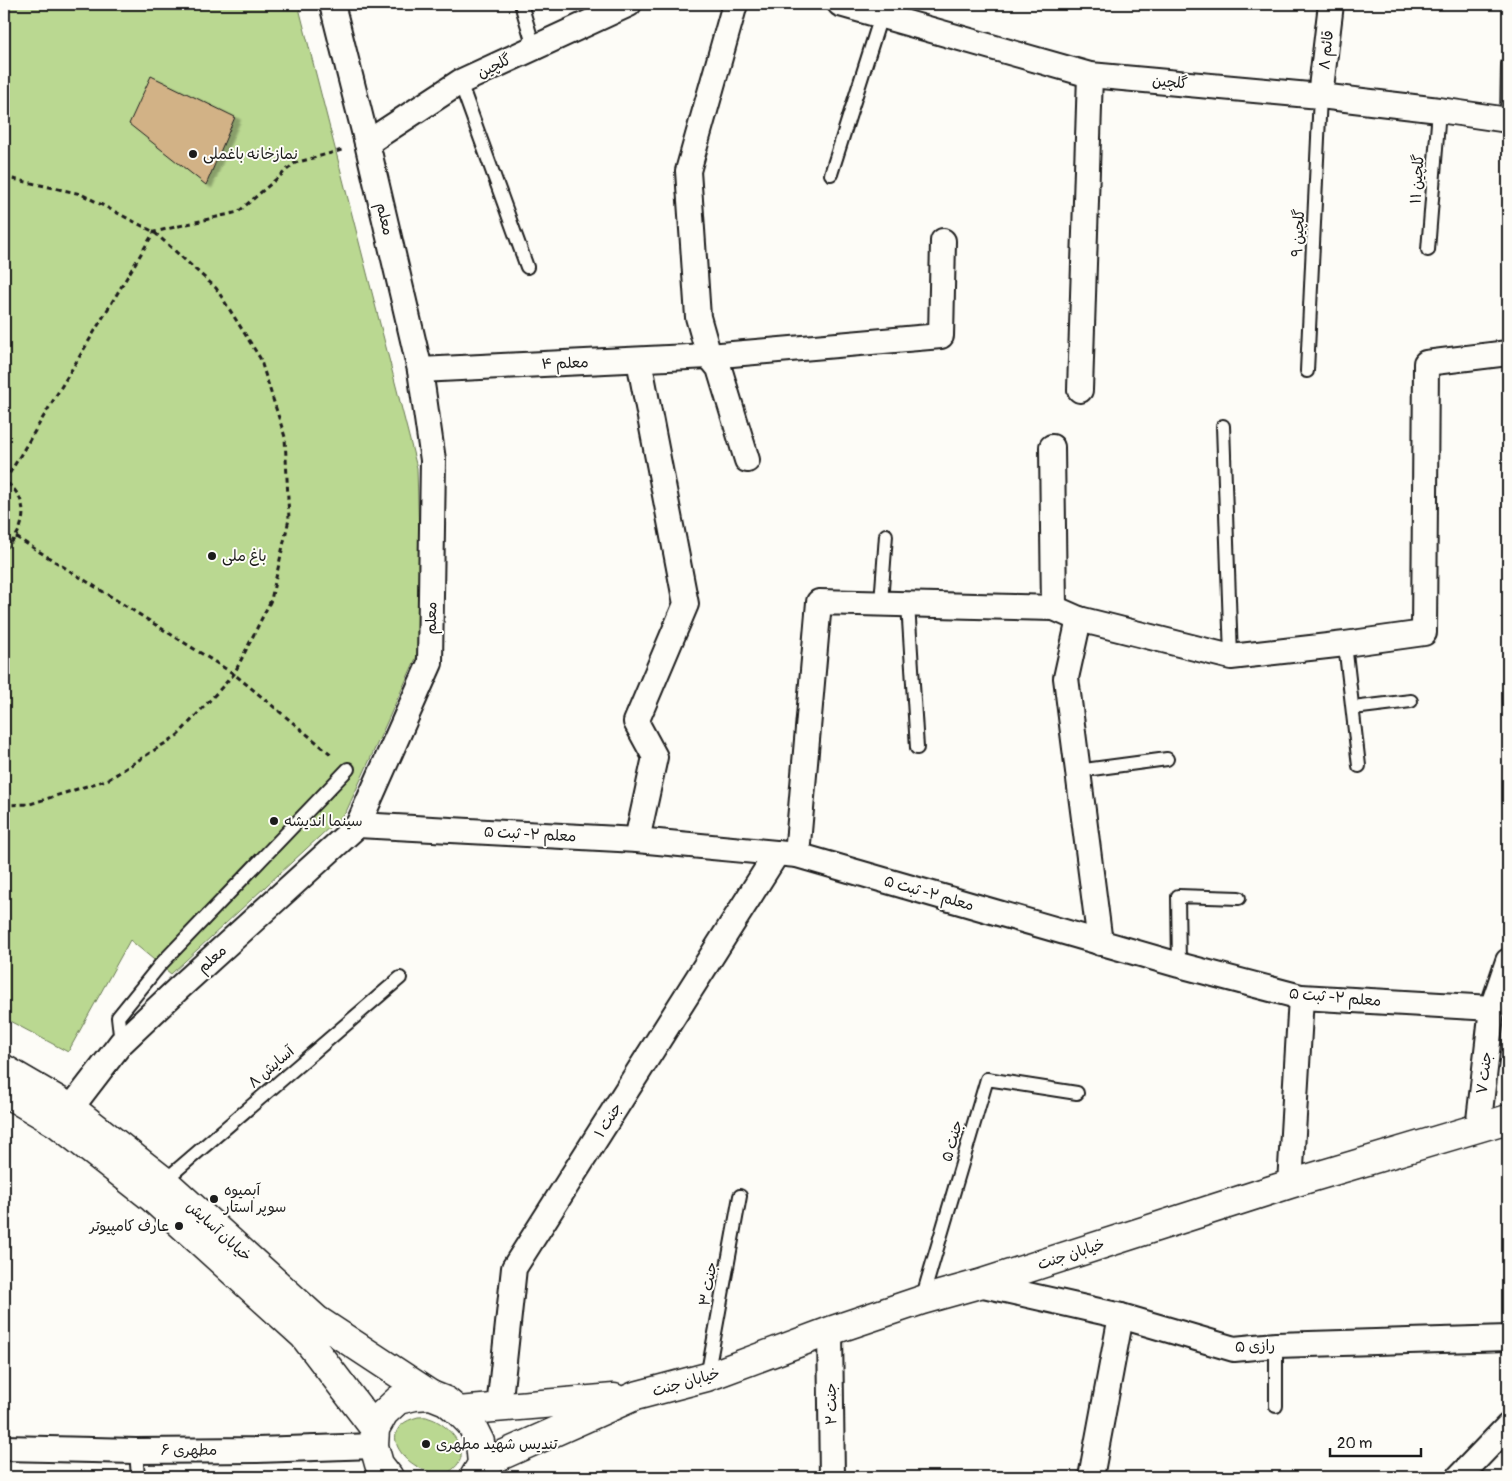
<svg xmlns="http://www.w3.org/2000/svg" width="1512" height="1481" font-family="Pangolin,'Playpen Sans Arabic',sans-serif">
  <defs>
    <filter id="shadow"><feDropShadow dx="5.5" dy="3" stdDeviation="1" flood-color="#0004"/></filter>
  </defs>
  <rect width="100%" height="100%" fill="#fdfcf7"/>
  <filter id="ink" filterUnits="userSpaceOnUse"><feTurbulence type="fractalNoise" baseFrequency=".02" numOctaves="2"/><feDisplacementMap in="SourceGraphic" scale="10" xChannelSelector="R" yChannelSelector="G"/><feConvolveMatrix kernelMatrix="1 2 1 2 8 2 1 2 1" color-interpolation-filters="sRGB"/></filter>
  <g filter="url(#ink)">
    <g fill="#bad891" stroke="#6b7a56">
      <polygon points="4,4 298,4 417,468 422,645 346,812 171,974 130,940 68,1052 4,1018"/>
      <path d="M418 1417C422 1417 426 1416 429 1418 444 1422 463 1441 461 1457 460 1463 454 1469 449 1472 414 1481 367 1430 418 1417Z"/>
    </g>
    <polygon fill="#d2b286" stroke="#1c1c1c" filter="url(#shadow)" points="151,76 235,117 206,185 129,124"/>
    <g fill="none" stroke-linecap="round" stroke-linejoin="round">
      <defs>
        <g id="lane">
          <polyline points="521,4 534,47"/>
          <polyline points="460,82 527,267"/>
          <polyline points="1507,120 1508,64"/>
          <polyline points="831,174 881,16"/>
          <polyline points="1428,250 1439,110"/>
          <polyline points="1307,371 1320,96"/>
          <polyline points="1223,426 1231,657"/>
          <polyline points="881,603 886,535"/>
          <polyline points="908,604 917,748"/>
          <polyline points="1345,644 1359,766"/>
          <polyline points="1353,708 1411,701"/>
          <polyline points="1077,771 1167,759"/>
          <polyline points="1179,965 1178,896 1239,898"/>
          <polyline points="121,1043 118,1017 160,965 348,769"/>
          <polyline points="164,1181 400,978"/>
          <polyline points="922,1299 987,1079 1077,1093"/>
          <polyline points="707,1377 740,1196"/>
          <polyline points="1276,1406 1276,1345"/>
          <polyline points="136,1451 138,1477"/>
        </g>
        <g id="street">
          <polyline points="735,4 688,171 698,317 709,356 719,368 747,460"/>
          <polyline points="840,4 1090,75 1320,96 1439,110 1508,120"/>
          <polyline points="1320,96 1331,4"/>
          <polyline points="367,143 460,82 629,4"/>
          <polyline points="420,370 709,356 941,336 943,241"/>
          <polyline points="1080,390 1090,75"/>
          <polyline points="1052,447 1054,608"/>
          <polyline points="1079,619 1066,678 1100,943"/>
          <polyline points="358,825 637,840 797,855 1179,965 1301,997 1492,1008"/>
          <polyline points="637,840 655,757 636,722 686,604 639,360"/>
          <polyline points="797,855 819,602 1054,608 1079,619 1231,657 1345,644 1424,633 1426,363 1508,353"/>
          <polyline points="71,1108 121,1043 179,988 358,825 430,663 433,460 420,370 367,143 332,4"/>
          <polyline points="1478,1129 1492,1008 1508,961"/>
          <polyline points="1290,1184 1301,997"/>
          <polyline points="979,1284 1121,1316 1234,1349 1276,1345 1508,1338"/>
          <polyline points="830,1331 832,1477"/>
          <polyline points="499,1408 514,1268 777,853"/>
          <polyline points="4,1448 136,1451 257,1450 374,1446"/>
          <polyline points="1091,1477 1121,1316"/>
          <polyline points="1459,1477 1508,1426"/>
        </g>
        <g id="secondary">
          <polyline points="4,1069 71,1108 164,1181 317,1320 431,1395"/>
          <polyline points="4,1092 58,1124 151,1197 304,1336 375,1429"/>
          <polyline points="458,1411 614,1398"/>
          <polyline points="482,1464 635,1396 707,1377 830,1331 922,1300 979,1284 1290,1184 1508,1119"/>
          <polyline points="389,1477 379,1464 374,1446 375,1429 384,1413 398,1400 415,1396 431,1395 446,1401 458,1411 471,1424 480,1442 482,1464 474,1477"/>
        </g>
      </defs>
      <use href="#lane" stroke="#1c1c1c" stroke-width="16"/>
      <use href="#street" stroke="#1c1c1c" stroke-width="28"/>
      <use href="#secondary" stroke="#1c1c1c" stroke-width="31"/>
      <g stroke="#1c1c1c" stroke-width="3" stroke-dasharray="5 4" stroke-linecap="butt">
        <polyline points="4,177 81,194 154,232 216,288 260,358 285,437 289,519 271,600 234,674 178,735 109,779 30,804 4,805"/>
        <polyline points="5,481 154,232 238,212 295,163 342,150"/>
        <polyline points="16,537 234,674 332,755"/>
        <path d="M4 549C21 537 30 510 16 492 13 487 8 484 4 480"/>
      </g>
      <use href="#lane" stroke="#fdfcf7" stroke-width="12"/>
      <use href="#street" stroke="#fdfcf7" stroke-width="24"/>
      <use href="#secondary" stroke="#fdfcf7" stroke-width="28"/>
    </g>
  </g>
  <g fill="#1c1c1c" stroke="#fdfcf7" stroke-width="2">
    <circle cx="193" cy="154" r="5"/>
    <circle cx="212" cy="556" r="5"/>
    <circle cx="274" cy="821" r="5"/>
    <circle cx="214" cy="1199" r="5"/>
    <circle cx="179" cy="1226" r="5"/>
    <circle cx="426" cy="1444" r="5"/>
  </g>
  <g text-anchor="middle" stroke-width="4" stroke-linejoin="round" paint-order="stroke">
    <g font-size="15" fill="#1c1c1c" stroke="#fdfcf7">
      <text transform="translate(1326 50) rotate(-84)" y="5">قائم ۸</text>
      <text transform="translate(494 66) rotate(-26)" y="5">گلچین</text>
      <text transform="translate(1170 82) rotate(5)" y="5">گلچین</text>
      <text transform="translate(1417 179) rotate(-86)" y="5">گلچین ۱۱</text>
      <text transform="translate(385 219) rotate(77)" y="5">معلم</text>
      <text transform="translate(1298 233) rotate(-87)" y="5">گلچین ۹</text>
      <text transform="translate(565 363) rotate(-2)" y="5">معلم ۴</text>
      <text transform="translate(431 618) rotate(-89)" y="5">معلم</text>
      <text transform="translate(530 834) rotate(3)" y="5">معلم ۲- ثبت ۵</text>
      <text transform="translate(929 893) rotate(16)" y="5">معلم ۲- ثبت ۵</text>
      <text transform="translate(212 959) rotate(-42)" y="5">معلم</text>
      <text transform="translate(1335 997) rotate(5)" y="5">معلم ۲- ثبت ۵</text>
      <text transform="translate(271 1067) rotate(-41)" y="5">آسایش ۸</text>
      <text transform="translate(1484 1073) rotate(-83)" y="5">جنت ۷</text>
      <text transform="translate(608 1120) rotate(-58)" y="5">جنت ۱</text>
      <text transform="translate(952 1141) rotate(-74)" y="5">جنت ۵</text>
      <text transform="translate(219 1231) rotate(42)" y="5">خیابان آسایش</text>
      <text transform="translate(1071 1254) rotate(-18)" y="5">خیابان جنت</text>
      <text transform="translate(708 1284) rotate(-80)" y="5">جنت ۳</text>
      <text transform="translate(1255 1346) rotate(-2)" y="5">رازی ۵</text>
      <text transform="translate(686 1382) rotate(-16)" y="5">خیابان جنت</text>
      <text transform="translate(831 1404) rotate(-91)" y="5">جنت ۲</text>
      <text x="189" y="1455">مطهری ۶</text>
    </g>
    <g font-size="15" fill="#1c1c1c" stroke="#fdfcf7" text-anchor="start">
      <text x="203" y="159">نمازخانه باغملی</text>
      <text x="222" y="561">باغ ملی</text>
      <text x="284" y="826">سینما اندیشه</text>
      <text x="224" y="1195">آبمیوه<tspan x="224" dy="17">سوپر استار</tspan></text>
      <text x="169" y="1231" text-anchor="end">عارف کامپیوتر</text>
      <text x="436" y="1449">تندیس شهید مطهری</text>
    </g>
  </g>
  <rect width="1512" height="1481" fill="none" stroke="#fdfcf7" stroke-width="20"/>
  <rect x="10" y="10" width="1492" height="1461" fill="none" stroke="#1c1c1c" stroke-width="2" filter="url(#ink)"/>
  <path d="M1330 1448v8h91v-8" fill="none" stroke="#1c1c1c" stroke-width="2.5"/>
  <text x="1337" y="1448" font-size="15" fill="#1c1c1c" stroke="#fdfcf7" stroke-width="4" paint-order="stroke">20 m</text>
</svg>
